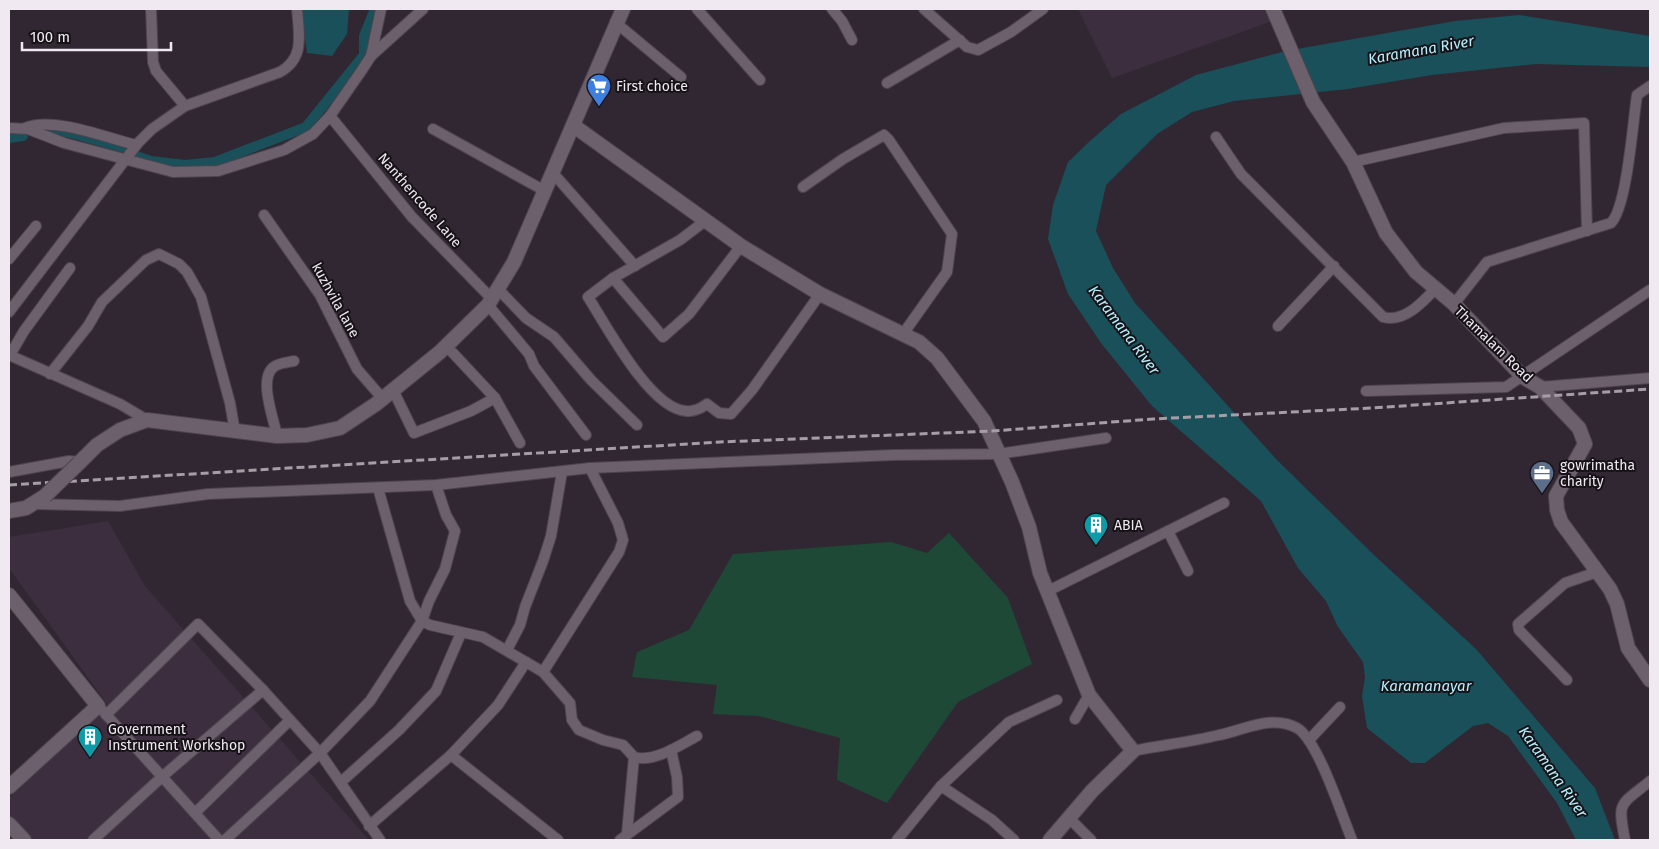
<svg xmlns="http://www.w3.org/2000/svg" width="1659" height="849" font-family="'Fira Sans',sans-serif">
  <rect width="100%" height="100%" fill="#312732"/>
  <g fill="#3c2e3f">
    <polygon points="1078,9 1266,9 1270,22 1112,78"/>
    <polygon points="108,521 145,586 369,840 33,840 9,816 9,798 107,704 9,568 9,537"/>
  </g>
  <polygon fill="#1e4937" points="949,533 1008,598 1032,664 958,702 887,803 837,780 840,738 759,716 713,714 717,685 632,677 637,652 689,630 733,554 891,542 927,553"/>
  <g fill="#19505a">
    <polygon points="301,9 349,9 347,34 332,56 307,53"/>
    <polygon points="1519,15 1650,36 1650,67 1536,64 1432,75 1348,89 1234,101 1192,112 1157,134 1106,185 1096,231 1113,268 1135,303 1276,459 1374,555 1476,649 1595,788 1615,840 1576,840 1557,803 1508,736 1488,723 1473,726 1425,763 1411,763 1367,728 1362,696 1365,677 1363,662 1338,627 1326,601 1298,568 1261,501 1152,406 1101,343 1068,294 1048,239 1053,205 1068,162 1090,141 1121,114 1196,75 1286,51 1455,21"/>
  </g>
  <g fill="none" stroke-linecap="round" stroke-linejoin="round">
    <g stroke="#19505a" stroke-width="10">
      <polyline points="42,128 71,133 124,148"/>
      <polyline points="9,138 23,136"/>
      <polyline points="139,157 151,161 185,165 215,162 306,127 364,55 364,36 375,9"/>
    </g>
    <defs>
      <g id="street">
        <polyline points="151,9 153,62 156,71 185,106"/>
        <polyline points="697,9 760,80"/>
        <polyline points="832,9 842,21 852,40"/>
        <polyline points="924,9 967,47 978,50 1011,32 1043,9"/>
        <polyline points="615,22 681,77"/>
        <polyline points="371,56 423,9"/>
        <polyline points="887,83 960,40"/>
        <polyline points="330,116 412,217 493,300"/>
        <polyline points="9,128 28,129 64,143 173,172 218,171 284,150 313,134 330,116 362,70 371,56 381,9"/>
        <path d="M25 128C53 116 107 138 136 145"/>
        <polyline points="433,129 545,191"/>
        <path d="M1216 137 1241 174 1383 317C1404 323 1423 302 1436 288"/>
        <polyline points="1353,162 1504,128 1584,123 1587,231"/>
        <polyline points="553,173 635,266"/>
        <polyline points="803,187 843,159 884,135 889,140 952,234 947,272 903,334"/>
        <polyline points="264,215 320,295 357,369 383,399"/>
        <path d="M705 221 680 240 613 278 588 297C606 325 650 409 686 411 694 412 700 409 707 404L719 413 731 414 752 390 820 294"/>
        <polyline points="9,259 36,226"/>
        <polyline points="613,278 663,337 689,314 741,246"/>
        <polyline points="499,290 526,318 554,337 591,380 637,425"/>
        <path d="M1454 304 1487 262 1611 223C1627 207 1633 121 1637 95L1650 86"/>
        <polyline points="488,305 529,354 534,366 586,435"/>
        <path d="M9 312 138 143 152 129 185 106 280 72C305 58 299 35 297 9"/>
        <polyline points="1278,326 1334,266"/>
        <polyline points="452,352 495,398 520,443"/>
        <polyline points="9,355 120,404 147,420"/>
        <polyline points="10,355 24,331 70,268"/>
        <polyline points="50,374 88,326 102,302 146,260 159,254 179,264 187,272 201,297 230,403 235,432"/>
        <polyline points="1540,387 1650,378"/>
        <polyline points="393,390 414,433 471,411 495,398"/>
        <polyline points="1366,391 1506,387 1650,290"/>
        <path d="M277 436C274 419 257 377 275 366 280 363 289 362 294 361"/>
        <polyline points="9,472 69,461 80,462"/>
        <path d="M378 488 410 601 422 621 430 625 483 637 543 672 570 703 572 720 579 730 603 740 623 745 634 757C654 763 680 745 697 736"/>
        <polyline points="33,504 120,506 208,494 436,485 590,468 893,455 998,454 1106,438"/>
        <polyline points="1168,531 1188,571"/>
        <polyline points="1048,591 1224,503"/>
        <polyline points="507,650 520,625 525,607 543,561 551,536 562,472"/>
        <polyline points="543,672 619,552 623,540 618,523 590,468"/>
        <polyline points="1567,680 1519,630 1518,624 1565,583 1597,572"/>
        <polyline points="102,710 219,840"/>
        <polyline points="106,715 198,624 263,690 320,753 380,840"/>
        <polyline points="1075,719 1089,695"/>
        <polyline points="1309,740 1340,707"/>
        <path d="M1133 751C1162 745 1191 742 1219 735 1244 730 1272 714 1297 728 1318 740 1342 816 1352 840"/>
        <polyline points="451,755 558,840"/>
        <polyline points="341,782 399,730 436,691 461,633"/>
        <polyline points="941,786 992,820 1014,840"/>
        <polyline points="195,813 290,720"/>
        <polyline points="1069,818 1091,840"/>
        <polyline points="369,826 451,755 498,705 526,662"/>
        <polyline points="627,833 634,757"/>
        <polyline points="93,840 163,776 263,690"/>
        <polyline points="225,840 320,753 370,701 422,621 429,601 445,569 455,531 446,515 436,485"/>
        <polyline points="620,840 678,797 677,777 671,750"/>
        <polyline points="897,840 941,786 1009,722 1057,700"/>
        <path d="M1625 840C1617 800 1620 806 1650 781"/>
      </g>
      <g id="secondary">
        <polyline points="1273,9 1313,102 1353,162 1386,233 1416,272 1454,304 1523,377 1540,387 1579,428 1585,444 1556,496 1557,510 1561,522 1610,589 1617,604 1628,648 1650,680"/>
        <polyline points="574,126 741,246 820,294 919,342 937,358 984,421 1012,482 1029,527 1040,573 1089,695 1133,751 1092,791 1050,840"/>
        <polyline points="79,463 97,445 120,430 147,420 277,436 307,435 340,428 376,404 440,352 488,305 514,262 623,9"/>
        <polyline points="9,511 26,508 45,496"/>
        <polyline points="9,595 98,706 9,787"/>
        <polyline points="9,824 24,840"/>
      </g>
    </defs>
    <use href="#street" stroke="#4d444e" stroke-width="12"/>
    <use href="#secondary" stroke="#4d444e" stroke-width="16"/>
    <use href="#street" stroke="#6b606c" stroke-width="10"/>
    <use href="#secondary" stroke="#6b606c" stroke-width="14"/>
    <polyline stroke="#a69ea7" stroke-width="3" stroke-dasharray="8 4" stroke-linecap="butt" points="9,485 720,442 992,431 1153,419 1372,408 1650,389"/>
    <defs>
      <polyline id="secondary-bridge" points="45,496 79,463"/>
    </defs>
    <use href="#secondary-bridge" stroke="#4d444e" stroke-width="16" stroke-linecap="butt"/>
    <use href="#secondary-bridge" stroke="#6b606c" stroke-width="14"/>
  </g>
  <defs>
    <symbol id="supermarket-pin" viewBox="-11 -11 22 30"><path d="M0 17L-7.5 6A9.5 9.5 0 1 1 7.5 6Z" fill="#3f7fe0" stroke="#161217"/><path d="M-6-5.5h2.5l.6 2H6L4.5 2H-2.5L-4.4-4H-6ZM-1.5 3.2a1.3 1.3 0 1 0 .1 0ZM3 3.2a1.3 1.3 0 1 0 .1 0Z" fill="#fff"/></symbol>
    <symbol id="office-pin" viewBox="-11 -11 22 30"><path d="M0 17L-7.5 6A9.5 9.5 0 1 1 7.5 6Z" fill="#5c6f8a" stroke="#161217"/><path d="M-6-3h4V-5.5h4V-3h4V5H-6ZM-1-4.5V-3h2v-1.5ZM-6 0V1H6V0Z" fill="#fff"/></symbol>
    <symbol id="building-pin" viewBox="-11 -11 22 30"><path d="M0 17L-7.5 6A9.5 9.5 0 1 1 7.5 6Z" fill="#0f9aa8" stroke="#161217"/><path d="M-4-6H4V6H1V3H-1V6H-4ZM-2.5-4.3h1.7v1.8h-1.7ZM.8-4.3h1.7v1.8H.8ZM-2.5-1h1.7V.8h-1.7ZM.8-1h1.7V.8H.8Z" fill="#fff"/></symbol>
  </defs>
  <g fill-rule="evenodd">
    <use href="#supermarket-pin" x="585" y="72" width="28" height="38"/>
    <use href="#office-pin" x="1528" y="459" width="28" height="38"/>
    <use href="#building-pin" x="1082" y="511" width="28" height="38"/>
    <use href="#building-pin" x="76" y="723" width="28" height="38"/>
  </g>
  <g text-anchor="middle" stroke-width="4" stroke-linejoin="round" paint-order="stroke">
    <g font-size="14" fill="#f0e9f1" stroke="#161217" text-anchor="start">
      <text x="616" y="91">First choice</text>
      <text x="1560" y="470">gowrimatha<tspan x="1560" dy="16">charity</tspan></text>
      <text x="1114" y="530">ABIA</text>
      <text x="108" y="734">Government<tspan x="108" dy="16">Instrument Workshop</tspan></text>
    </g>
    <g font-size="14" fill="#f0e9f1" stroke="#161217">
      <text transform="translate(420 200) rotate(49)" y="5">Nanthencode Lane</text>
      <text transform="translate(336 300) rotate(61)" y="5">kuzhvila lane</text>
      <text transform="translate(1494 344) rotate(44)" y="5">Thamalam Road</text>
    </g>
    <g font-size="15" font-style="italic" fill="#b5f0fd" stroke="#161217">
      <text transform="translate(1421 50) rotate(-10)" y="5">Karamana River</text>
      <text transform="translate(1124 330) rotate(53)" y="5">Karamana River</text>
      <text x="1426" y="691">Karamanayar</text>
      <text transform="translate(1553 772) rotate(55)" y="5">Karamana River</text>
    </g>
  </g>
  <rect width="1659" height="849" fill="none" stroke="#f0e9f1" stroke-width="20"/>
  <path d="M22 42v8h149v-8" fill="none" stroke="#f0e9f1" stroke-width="2.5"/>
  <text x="30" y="42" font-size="15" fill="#f0e9f1" stroke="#161217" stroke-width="4" paint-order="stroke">100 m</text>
</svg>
